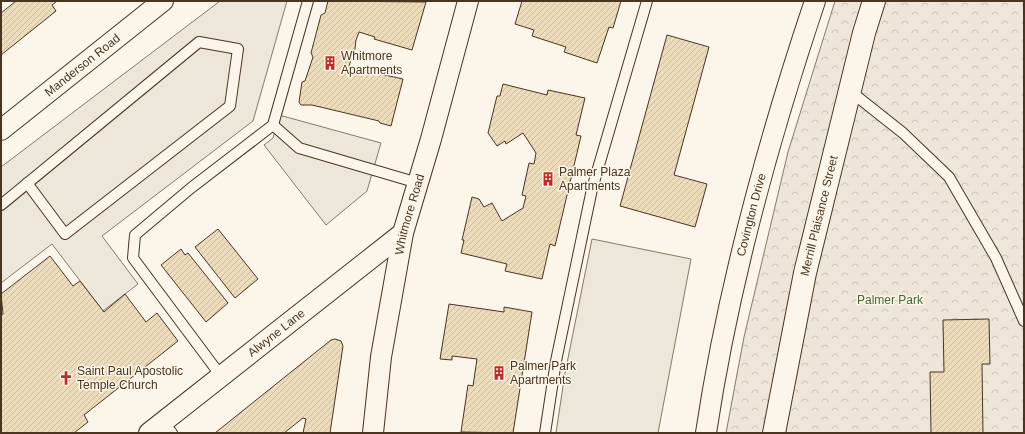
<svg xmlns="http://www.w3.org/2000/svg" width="1025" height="434" font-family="Helvetica,sans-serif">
  <defs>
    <pattern id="park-crowns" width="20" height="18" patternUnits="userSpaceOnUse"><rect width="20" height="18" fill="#ede6d9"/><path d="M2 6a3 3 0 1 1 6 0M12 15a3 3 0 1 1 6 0" fill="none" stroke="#cdc6ba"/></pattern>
    <pattern id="building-hatch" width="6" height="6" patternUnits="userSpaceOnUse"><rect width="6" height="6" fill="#ecdcbc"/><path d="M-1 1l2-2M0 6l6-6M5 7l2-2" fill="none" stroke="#ccbda1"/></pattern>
  </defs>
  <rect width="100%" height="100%" fill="#fbf6e9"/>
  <polygon fill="url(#park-crowns)" stroke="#887966" points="835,1 1024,1 1024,433 726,433 744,337 788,152"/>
  <g fill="#ede7d9" stroke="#887966">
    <polygon points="220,1 287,1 253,121 102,236 138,284 103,311 52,244 1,283 1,167"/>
    <polygon points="279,115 381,143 367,191 326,225 264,145 273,138"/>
    <polygon points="592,239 691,259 658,433 556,433 565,373"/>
  </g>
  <g fill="url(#building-hatch)" stroke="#4a3520">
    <polygon points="16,1 57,1 52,5 56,11 1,55 1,13"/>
    <polygon points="328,1 426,2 412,50 374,39 375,37 359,32 356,40 354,57 351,59 349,67 403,79 391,126 380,123 379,121 312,105 301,105 299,102 302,82 305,81 313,57 311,53 321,15 325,13"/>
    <polygon points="522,1 621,1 613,28 609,27 597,63 564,52 566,47 532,36 534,30 515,24"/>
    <polygon points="667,35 709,47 674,175 707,184 695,227 620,206"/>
    <polygon points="503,84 547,95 548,90 585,98 576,135 581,136 555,246 550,244 542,279 505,271 507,264 461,253 464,240 462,240 472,197 479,199 484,207 492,203 502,221 523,208 526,196 522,195 529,163 534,164 536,153 523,133 506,144 505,141 497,146 488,133 497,96 500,96"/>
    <polygon points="218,229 258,279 235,298 195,247"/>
    <polygon points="181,249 185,255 188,253 228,303 206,322 161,265"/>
    <polygon points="50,256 73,286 80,281 104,312 125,294 146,322 157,313 178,341 84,415 88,422 74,433 1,433 1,315 3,314 1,294"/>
    <polygon points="449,304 504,312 504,307 532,312 513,433 461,432 468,385 473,386 477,359 452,356 452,360 440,359"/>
    <polygon points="989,319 990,364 982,364 983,433 931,433 930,372 944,372 943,320"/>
    <polygon points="335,339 341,341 343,346 330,433 303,433 306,419 303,418 284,433 215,433 331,340"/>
  </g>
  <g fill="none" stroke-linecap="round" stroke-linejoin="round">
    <defs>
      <g id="service">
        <polyline points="850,91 903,133 949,177 996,258 1024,321"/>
        <polyline points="273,125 299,148 418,183"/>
        <polyline points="1,205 199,42 238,49 230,106 65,234 27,183"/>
        <polyline points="221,376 133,258 135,235 191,188 273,125 308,1"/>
        <polyline points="163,422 172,433"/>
        <polyline points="545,433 556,361 592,189 647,1"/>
      </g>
      <g id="minor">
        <path id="s1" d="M1 130 163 1"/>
        <path id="s2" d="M149 433 403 233"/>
        <path id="s3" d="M373 433 381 357 403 233 431 139 468 1"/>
        <path id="s4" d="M706 433C728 286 768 141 815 1"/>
      </g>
      <g id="tertiary">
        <path id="s5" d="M774 433 805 273 864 33 874 1"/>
      </g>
    </defs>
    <use href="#service" stroke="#4a3520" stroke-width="12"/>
    <use href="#minor" stroke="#4a3520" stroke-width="22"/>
    <use href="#tertiary" stroke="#4a3520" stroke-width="24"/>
    <use href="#service" stroke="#fbf6e9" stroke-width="10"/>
    <use href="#minor" stroke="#fbf6e9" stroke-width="20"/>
    <use href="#tertiary" stroke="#fbf6e9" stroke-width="22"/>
  </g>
  <defs>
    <symbol id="building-bare" viewBox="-9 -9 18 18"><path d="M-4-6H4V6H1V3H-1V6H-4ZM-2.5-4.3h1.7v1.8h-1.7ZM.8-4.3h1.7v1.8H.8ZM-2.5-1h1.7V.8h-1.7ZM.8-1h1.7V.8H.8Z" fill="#c62828" stroke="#fbf6e9" stroke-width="2.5" paint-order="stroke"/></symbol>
    <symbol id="church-bare" viewBox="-9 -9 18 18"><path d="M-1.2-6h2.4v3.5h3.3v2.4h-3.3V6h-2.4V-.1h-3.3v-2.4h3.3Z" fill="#c62828" stroke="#fbf6e9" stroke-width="2.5" paint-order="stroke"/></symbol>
  </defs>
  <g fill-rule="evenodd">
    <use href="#building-bare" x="320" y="53" width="20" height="20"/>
    <use href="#building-bare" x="538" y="169" width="20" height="20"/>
    <use href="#building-bare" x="489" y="363" width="20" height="20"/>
    <use href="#church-bare" x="56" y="368" width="20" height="20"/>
  </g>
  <g text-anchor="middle" stroke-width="3" stroke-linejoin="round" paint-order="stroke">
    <g font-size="12" fill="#4a3520" stroke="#fbf6e9" text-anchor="start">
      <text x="341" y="60">Whitmore<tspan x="341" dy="14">Apartments</tspan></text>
      <text x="559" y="176">Palmer Plaza<tspan x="559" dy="14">Apartments</tspan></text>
      <text x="510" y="370">Palmer Park<tspan x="510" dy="14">Apartments</tspan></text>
      <text x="77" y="375">Saint Paul Apostolic<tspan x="77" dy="14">Temple Church</tspan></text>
    </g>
    <g font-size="12" fill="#4a3520" stroke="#fbf6e9">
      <text dy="4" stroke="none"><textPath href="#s1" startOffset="104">Manderson Road</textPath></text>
      <text dy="4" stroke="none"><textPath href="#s3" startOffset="222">Whitmore Road</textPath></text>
      <text dy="4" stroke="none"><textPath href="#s4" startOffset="223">Covington Drive</textPath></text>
      <text dy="4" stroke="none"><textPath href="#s5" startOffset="222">Merrill Plaisance Street</textPath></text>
      <text dy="4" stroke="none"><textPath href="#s2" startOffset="162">Alwyne Lane</textPath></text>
    </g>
    <g font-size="12" fill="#436837" stroke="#fbf6e9">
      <text x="890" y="304">Palmer Park</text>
    </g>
  </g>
  <rect width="1025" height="434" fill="none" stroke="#4a3520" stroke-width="4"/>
</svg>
